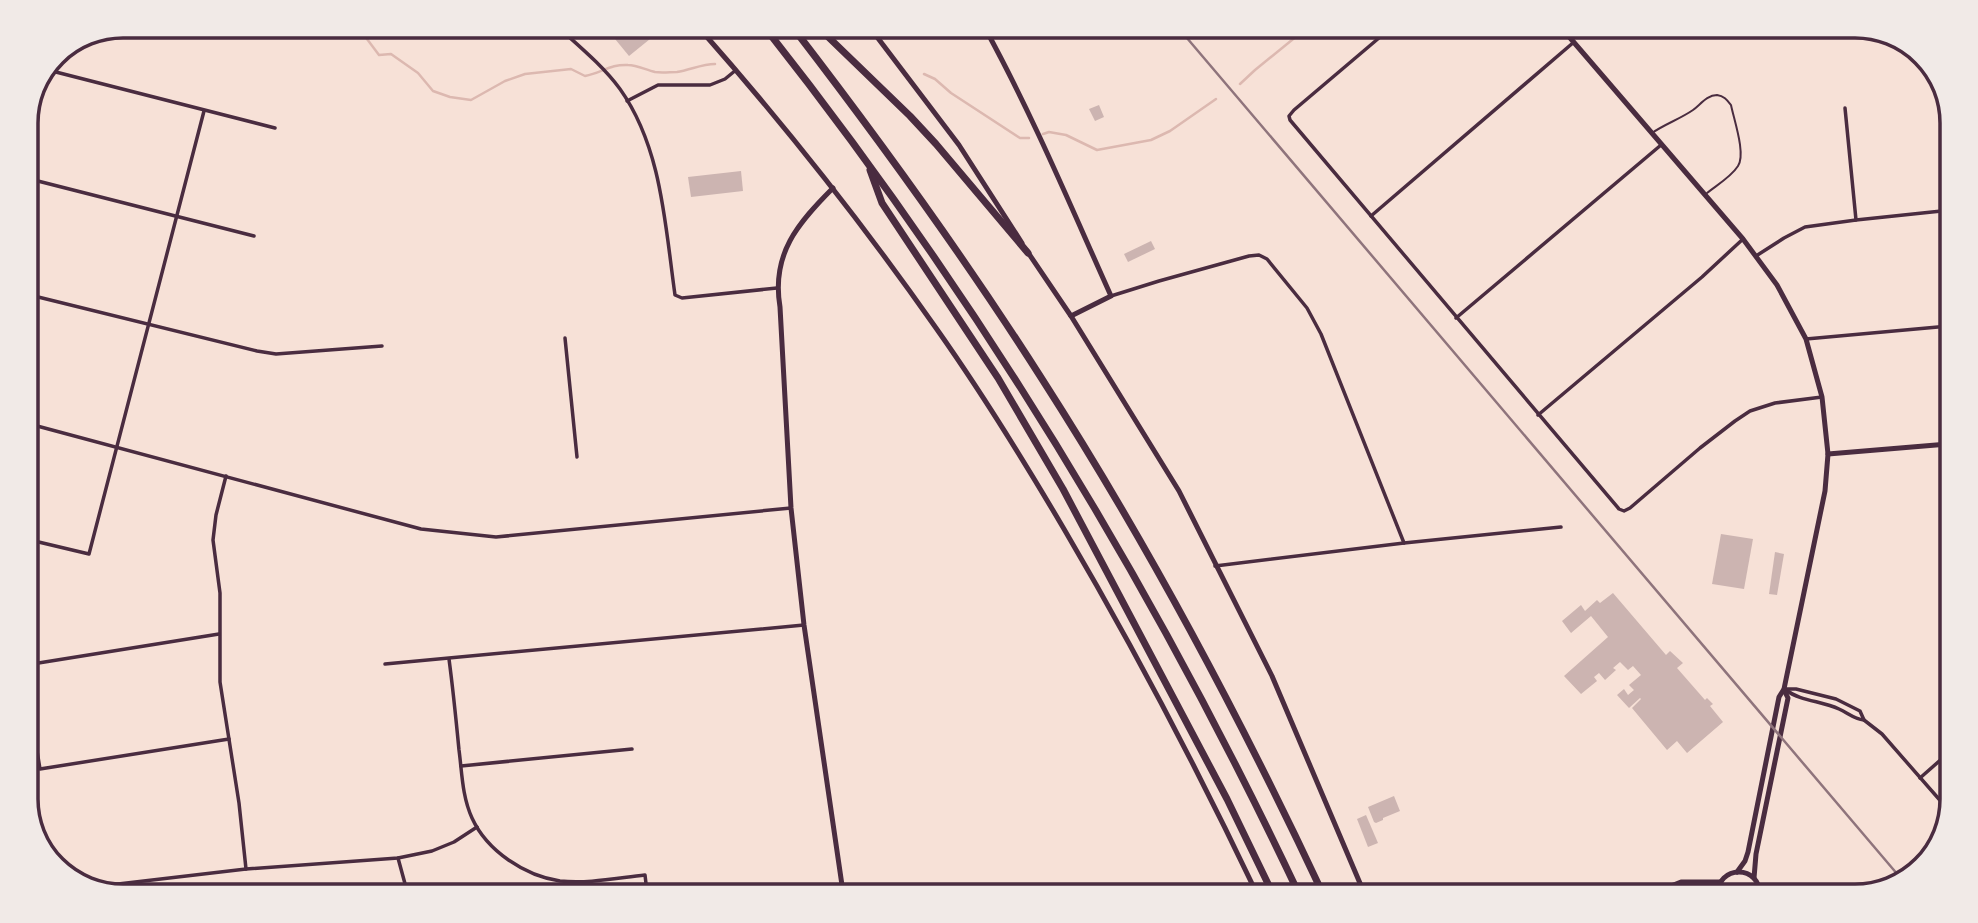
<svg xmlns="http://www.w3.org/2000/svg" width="1978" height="923" font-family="Helvetica,sans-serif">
  <rect width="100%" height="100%" fill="#f7e1d7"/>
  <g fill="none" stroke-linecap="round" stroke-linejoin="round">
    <g stroke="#dcb8b0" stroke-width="2.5">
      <path d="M358 27 379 55 391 54 418 73 433 91 450 97 471 100 505 81 525 74 571 69 585 76C602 73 610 64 628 65 637 65 646 70 655 72 662 73 670 72 677 72 690 70 702 64 715 64"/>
      <polyline points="924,74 935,79 951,93 1020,138 1029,138"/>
      <polyline points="1240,84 1255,70 1303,31"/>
      <polyline points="1043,134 1049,132 1066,135 1097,150 1151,140 1170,131 1216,99"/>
    </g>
  </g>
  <g fill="#ccb4b1">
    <polygon points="606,28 642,28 650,39 629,56"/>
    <polygon points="1099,105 1104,117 1095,121 1089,109"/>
    <polygon points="741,171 743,191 691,197 688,177"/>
    <polygon points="1151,241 1155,249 1128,262 1124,254"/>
    <polygon points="1721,534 1753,539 1744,589 1712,584"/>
    <polygon points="1775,552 1784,554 1777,595 1769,594"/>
    <polygon points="1613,593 1666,655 1670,651 1683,663 1677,668 1705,700 1707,698 1713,704 1710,706 1723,722 1687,753 1677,741 1667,750 1632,708 1641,699 1640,698 1629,708 1617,695 1624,689 1628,695 1634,690 1629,685 1641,675 1633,666 1628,670 1620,662 1613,668 1616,670 1605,680 1599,673 1594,677 1597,681 1581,694 1564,676 1608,637 1591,616 1571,633 1562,621 1581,605 1585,611 1597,600 1600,603"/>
    <polygon points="1394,796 1400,811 1383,818 1383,820 1376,823 1374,822 1368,807"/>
    <polygon points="1366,815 1378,843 1368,847 1357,819"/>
  </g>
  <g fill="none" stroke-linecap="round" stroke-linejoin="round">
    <path stroke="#4a2c40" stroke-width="2" d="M1652 133C1665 124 1680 119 1693 110 1700 105 1707 95 1717 95 1724 96 1727 100 1731 105 1734 120 1746 154 1738 166 1731 177 1717 185 1707 193"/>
    <g stroke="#4a2c40" stroke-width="3.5">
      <path d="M559 28C580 47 603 66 620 89 662 148 665 225 675 295L682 298 777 288"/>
      <polyline points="1386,32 1294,110 1289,116 1290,120 1619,509 1624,511 1630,508 1700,448 1735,421 1750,411 1775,403 1822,397"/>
      <polyline points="48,70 275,128"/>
      <polyline points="627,101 658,85 710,85 725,79 736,70"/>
      <polyline points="1845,108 1856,220"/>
      <polyline points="26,178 254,236"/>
      <polyline points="1371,216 1574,42"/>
      <polyline points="1756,256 1784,238 1805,227 1856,220 1951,210"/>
      <polyline points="26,294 257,351 276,354 382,346"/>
      <polyline points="1111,296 1159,281 1249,256 1259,255 1267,259 1307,308 1321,334 1404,543"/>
      <polyline points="1456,318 1661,145"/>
      <polyline points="565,338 577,457"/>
      <polyline points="1806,339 1949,326"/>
      <polyline points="1538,415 1702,277 1743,239"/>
      <polyline points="26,423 421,529 496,537 791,508"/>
      <polyline points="226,476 216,515 213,540 220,593 220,682 239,803 246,869"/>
      <polyline points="26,539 89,554 204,111"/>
      <polyline points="1215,566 1404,543 1561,527"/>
      <path d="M449 659C453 689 456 719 459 750 462 772 462 796 472 818 487 851 525 876 560 881 588 884 617 878 645 875L647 892"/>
      <polyline points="385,664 804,625"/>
      <polyline points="26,665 219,634"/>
      <polyline points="26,683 40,769 229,739"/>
      <polyline points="1784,689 1796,689 1836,699 1860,711 1864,720 1882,734 1945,806"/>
      <path d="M1786 690C1800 701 1822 701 1839 709 1848 713 1854 719 1864 720"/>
      <polyline points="461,766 632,749"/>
      <polyline points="1920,778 1945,756"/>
      <polyline points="398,858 407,891"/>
      <polyline points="84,888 246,869 398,858 432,851 454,842 477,827"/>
    </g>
    <g stroke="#4a2c40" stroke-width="5">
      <path d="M986 30C1033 116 1071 207 1111 296L1071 316"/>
      <polyline points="1565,32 1743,239 1777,285 1806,339 1822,397 1828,454 1825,491 1784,689 1779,697 1748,852 1745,861 1737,872"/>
      <path d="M833 188C798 223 771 254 780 307L791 508 804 625 843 892"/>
      <polyline points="1828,454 1948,444"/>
      <polyline points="1754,878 1756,854 1788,698 1784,690"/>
      <polyline points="1671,886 1679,891 1714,896"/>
      <polyline points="1579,896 1622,887 1671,886 1681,882 1721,882"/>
      <path d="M1717 896C1717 864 1761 864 1760 896"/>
    </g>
    <g stroke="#4a2c40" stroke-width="5">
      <path d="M700 29C784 124 863 224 936 328 982 393 1024 461 1064 529 1134 648 1198 770 1257 894"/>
      <polyline points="871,29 959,145 1022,243"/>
      <polyline points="1027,251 1071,316 1179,491 1272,676 1365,895"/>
    </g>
    <g stroke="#4a2c40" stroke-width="7">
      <path d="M766 29C977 296 1154 587 1299 894"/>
      <path d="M794 29C881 142 965 258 1042 379 1148 544 1240 717 1323 894"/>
      <polyline points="820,29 910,116 936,144 1028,253"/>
      <polyline points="870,170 882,203 998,378 1063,489 1227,799 1273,894"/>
    </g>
    <polyline stroke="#8f747c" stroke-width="2.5" points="1181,31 1904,882"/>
  </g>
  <path d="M0 0H1978V923H0ZM123 38H1855A85 85 0 0 1 1940 123V799A85 85 0 0 1 1855 884H123A85 85 0 0 1 38 799V123A85 85 0 0 1 123 38Z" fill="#f1eae7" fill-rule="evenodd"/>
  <path fill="none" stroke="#4a2c40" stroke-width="3.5" d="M123 38H1855A85 85 0 0 1 1940 123V799A85 85 0 0 1 1855 884H123A85 85 0 0 1 38 799V123A85 85 0 0 1 123 38Z"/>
</svg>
